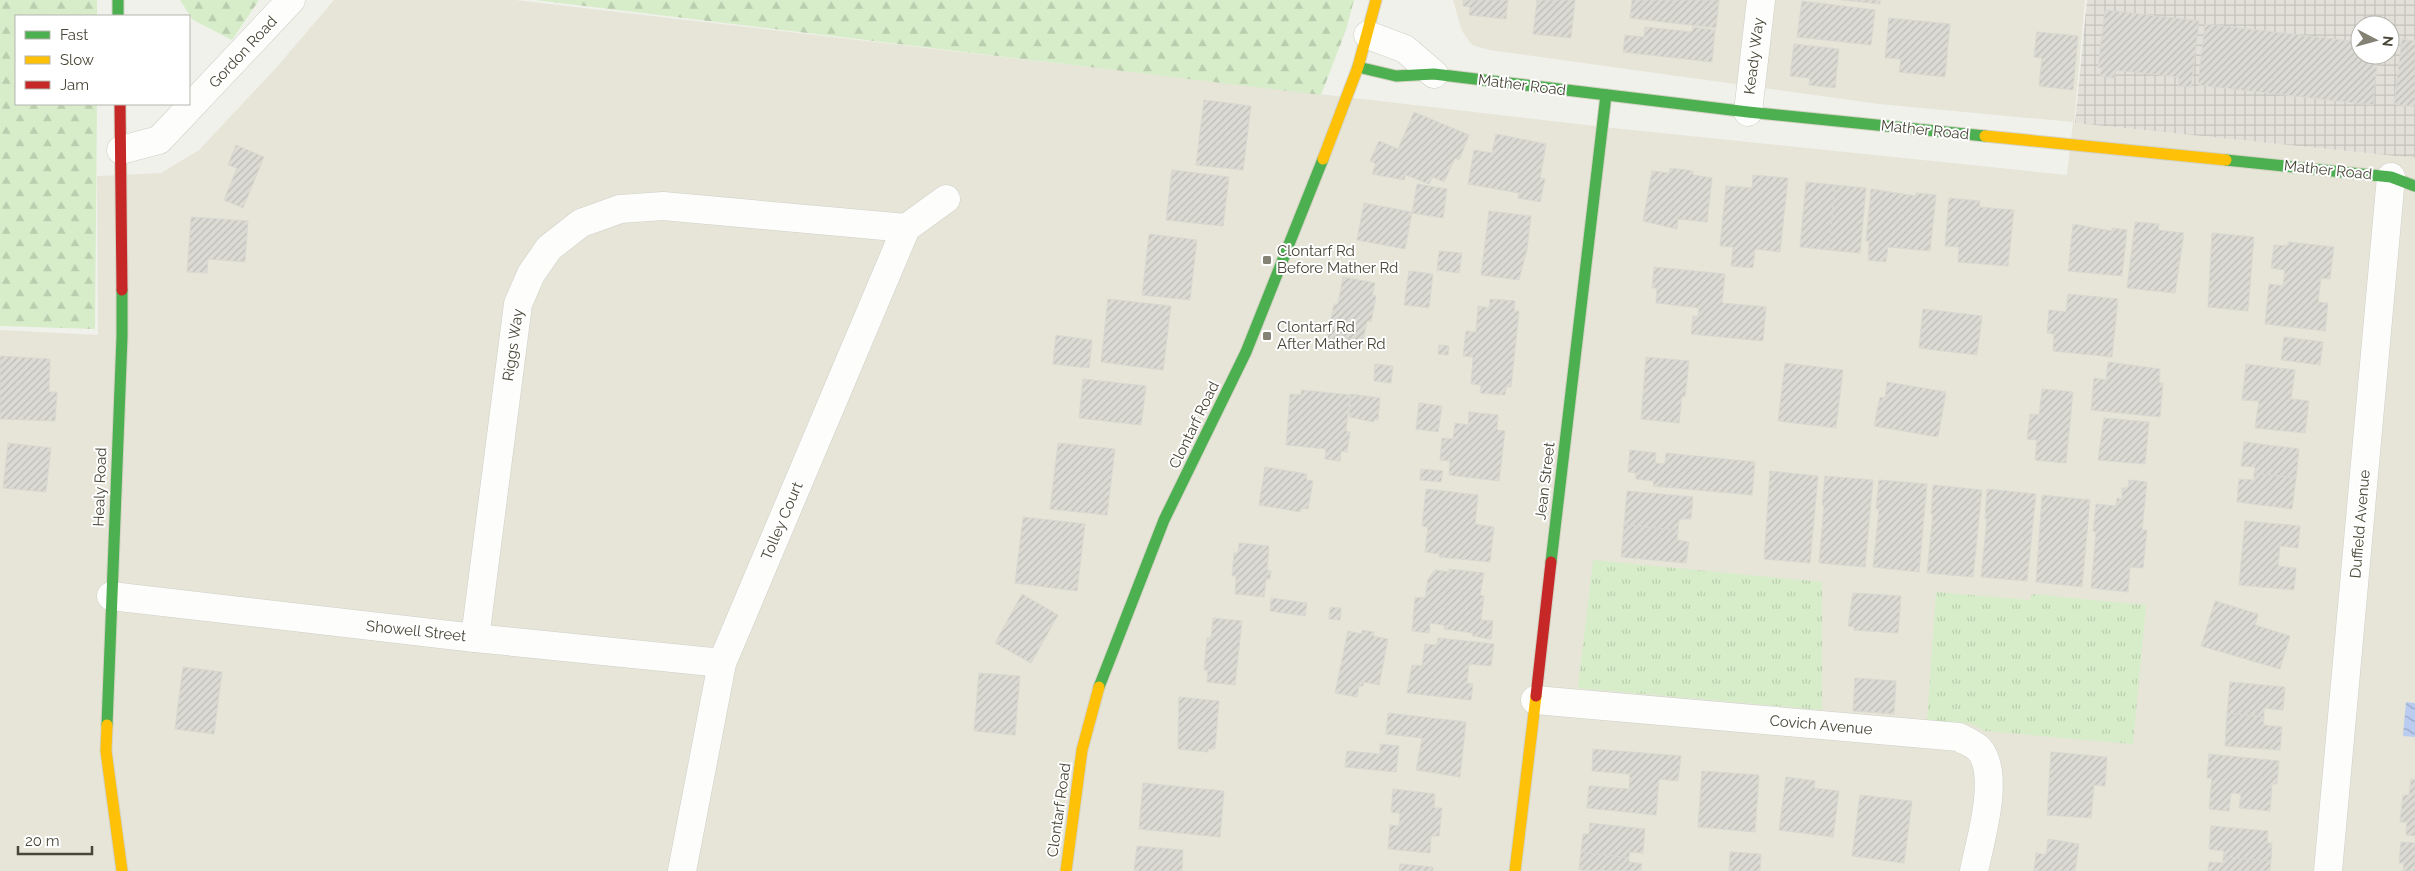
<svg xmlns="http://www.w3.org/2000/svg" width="2415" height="871" font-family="Raleway,sans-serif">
  <defs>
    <pattern id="industrial-grid" width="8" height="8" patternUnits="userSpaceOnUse" patternTransform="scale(1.25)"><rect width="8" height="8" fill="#e2e0d9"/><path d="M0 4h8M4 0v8" fill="none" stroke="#c3c2bb"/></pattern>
    <pattern id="grass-tufts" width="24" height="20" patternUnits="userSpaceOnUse" patternTransform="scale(1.25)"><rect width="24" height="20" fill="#d7edca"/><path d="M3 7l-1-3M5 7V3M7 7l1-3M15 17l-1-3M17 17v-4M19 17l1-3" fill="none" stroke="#bacdae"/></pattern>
    <pattern id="forest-firs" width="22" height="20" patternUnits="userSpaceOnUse" patternTransform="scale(1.25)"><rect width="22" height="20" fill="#d7edca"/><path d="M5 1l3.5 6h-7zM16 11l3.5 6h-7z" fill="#bacdae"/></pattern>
    <pattern id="water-waves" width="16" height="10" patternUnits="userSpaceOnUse" patternTransform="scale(1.25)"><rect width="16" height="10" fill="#bacdf1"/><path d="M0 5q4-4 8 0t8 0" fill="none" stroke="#99a8c4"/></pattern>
    <pattern id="building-hatch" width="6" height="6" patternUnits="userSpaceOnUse" patternTransform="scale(1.25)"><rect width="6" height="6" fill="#dbdad3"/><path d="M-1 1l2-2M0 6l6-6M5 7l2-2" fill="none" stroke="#bdbcb6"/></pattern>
  </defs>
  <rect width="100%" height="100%" fill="#f1f1eb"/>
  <polygon fill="#e6e5d8" points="334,0 515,0 1603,127 2067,175 2073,122 1879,104 1489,50 1472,45 1462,31 1453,0 2085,0 2074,123 2415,158 2415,871 0,871 0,330 98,335 97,176 161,173 199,150 276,68"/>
  <path fill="url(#industrial-grid)" fill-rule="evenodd" d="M2087 0H2415V158L2075 123ZM2360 25H2390V55H2360Z"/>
  <g fill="url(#grass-tufts)">
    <polygon points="1593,560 1822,582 1822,710 1578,688"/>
    <polygon points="1936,592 2030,600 2032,594 2146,605 2133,744 1985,731 1972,724 1927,720"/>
  </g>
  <g fill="url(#forest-firs)">
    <polygon points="0,0 97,0 97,16 16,16 16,104 97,104 95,329 0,326"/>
    <polygon points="180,0 259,0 232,40 193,20"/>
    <polygon points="535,0 1354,0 1346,30 1321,95"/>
  </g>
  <polygon fill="url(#water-waves)" points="2406,702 2415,703 2415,737 2403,736"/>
  <g fill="url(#building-hatch)" stroke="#dad9d1">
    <polygon points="1463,0 1508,0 1506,19 1469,15 1470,7 1463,6"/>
    <polygon points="1537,0 1575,0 1571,38 1533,34"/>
    <polygon points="1632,0 1719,0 1716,28 1630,18"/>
    <polygon points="1841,0 1880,0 1880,4"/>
    <polygon points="1802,1 1875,10 1871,45 1797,37"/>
    <polygon points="2105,10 2199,21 2191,87 2178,86 2179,77 2115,70 2115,78 2100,76 2102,68 2098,68"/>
    <polygon points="1889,18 1950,24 1945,77 1899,72 1901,59 1885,58"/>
    <polygon points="2205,24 2360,42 2360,55 2378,55 2373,105 2198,85"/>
    <polygon points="1645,27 1692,32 1693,27 1715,30 1712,62 1623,52 1625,35 1644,37"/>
    <polygon points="2037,32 2078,36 2073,90 2039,86 2042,58 2034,57"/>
    <polygon points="2402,39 2415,41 2415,107 2394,104"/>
    <polygon points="1794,44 1839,49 1835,88 1809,85 1810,78 1790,76"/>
    <polygon points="1204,100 1251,106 1243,170 1196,165"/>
    <polygon points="1414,112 1469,135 1459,160 1455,158 1444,182 1433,177 1429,184 1406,175 1404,180 1372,174 1376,164 1370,161 1379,141 1398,149"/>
    <polygon points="1496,134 1546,144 1540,178 1545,179 1540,202 1518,198 1519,193 1468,184 1474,150 1492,153"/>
    <polygon points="236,145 264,157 243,208 224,200 237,168 228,165"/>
    <polygon points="1670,168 1693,171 1693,175 1712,178 1707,222 1678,219 1677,229 1643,221 1652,171 1669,173"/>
    <polygon points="1172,170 1229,177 1223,226 1166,220"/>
    <polygon points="1753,175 1788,178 1780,252 1755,249 1753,268 1731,266 1733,247 1720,246 1726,186 1752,188"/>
    <polygon points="1806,182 1835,185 1829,250 1800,247"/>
    <polygon points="1417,184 1447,189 1443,218 1412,213"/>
    <polygon points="1835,185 1866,188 1860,253 1829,250"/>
    <polygon points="1871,189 1916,196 1916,193 1936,195 1930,251 1888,247 1886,262 1868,260 1869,241 1866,241"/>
    <polygon points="1949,198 1980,201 1979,207 2014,210 2008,266 1958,262 1959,247 1945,246"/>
    <polygon points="1364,203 1412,212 1405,249 1357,240"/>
    <polygon points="1489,211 1531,216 1527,249 1519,280 1481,275"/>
    <polygon points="191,217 248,221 245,262 208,259 207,273 187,272"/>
    <polygon points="2135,222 2159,224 2158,230 2184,233 2175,293 2127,288"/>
    <polygon points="2073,224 2112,231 2112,228 2127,230 2122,276 2068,271"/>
    <polygon points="2212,233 2254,237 2248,311 2208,307"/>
    <polygon points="1149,234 1197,240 1190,300 1142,295"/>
    <polygon points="2288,242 2334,247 2330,279 2321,278 2318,302 2328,303 2325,331 2265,324 2269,284 2283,286 2285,270 2271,268 2274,245 2288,246"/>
    <polygon points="1439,251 1462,253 1459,273 1437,270"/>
    <polygon points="1654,267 1725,274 1722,303 1766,307 1763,341 1691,334 1693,316 1698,317 1699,308 1656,303 1657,288 1652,288"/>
    <polygon points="1409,271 1433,274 1429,308 1404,305"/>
    <polygon points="1343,277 1375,283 1372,295 1376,296 1371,322 1367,321 1362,345 1327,338 1334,304 1338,304"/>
    <polygon points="2068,294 2118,299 2112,357 2053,351 2054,334 2047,333 2049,310 2066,312"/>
    <polygon points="1108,299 1171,306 1163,370 1101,362"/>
    <polygon points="1490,299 1515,301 1514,311 1519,311 1511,387 1506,387 1505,395 1480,393 1481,385 1471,384 1473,357 1463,356 1466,331 1476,332 1478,306 1489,308"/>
    <polygon points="1923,309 1982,316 1977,355 1919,348"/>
    <polygon points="1056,335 1092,340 1089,368 1053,364"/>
    <polygon points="2284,337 2323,342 2320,365 2281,360"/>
    <polygon points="1439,345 1449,346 1448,355 1438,354"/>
    <polygon points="0,356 50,359 49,392 57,392 55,421 0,419"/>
    <polygon points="1646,357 1689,361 1685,397 1682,396 1679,423 1641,419"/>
    <polygon points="2108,362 2160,369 2159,383 2163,383 2160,417 2091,410 2094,378 2106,380"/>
    <polygon points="1785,363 1843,370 1836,428 1778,421"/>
    <polygon points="1375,364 1393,366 1391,383 1374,381"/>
    <polygon points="2246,364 2295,370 2291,399 2309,401 2305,433 2255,428 2259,401 2242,400"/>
    <polygon points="1083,379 1146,386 1141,425 1079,418"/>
    <polygon points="1887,382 1946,392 1938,437 1874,426 1880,397 1885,398"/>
    <polygon points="2042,389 2073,392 2066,463 2035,460 2037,440 2027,439 2030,414 2039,415"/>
    <polygon points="1301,390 1350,395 1346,431 1350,432 1347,452 1341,451 1340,461 1325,459 1326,449 1286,445 1290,394 1301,395"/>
    <polygon points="1351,394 1380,398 1378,420 1374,419 1374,422 1349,417"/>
    <polygon points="1419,403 1442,406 1438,432 1416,429"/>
    <polygon points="1469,412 1498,415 1497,430 1505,431 1499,481 1449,475 1450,461 1440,460 1442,438 1453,439 1455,423 1468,425"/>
    <polygon points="2104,418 2149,422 2145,464 2098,460"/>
    <polygon points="2244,442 2299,449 2296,478 2254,473 2255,467 2241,466"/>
    <polygon points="8,443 51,448 46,492 3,488"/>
    <polygon points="1058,443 1115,449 1107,515 1050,509"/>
    <polygon points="1630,450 1656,453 1655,463 1665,464 1666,453 1755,462 1752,495 1653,486 1654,481 1636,479 1636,473 1628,472"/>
    <polygon points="1265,467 1307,474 1306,480 1313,481 1308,509 1301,508 1301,512 1259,505"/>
    <polygon points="1421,469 1443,471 1441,482 1420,480"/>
    <polygon points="1770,471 1818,476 1810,563 1764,559"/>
    <polygon points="2254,473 2296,478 2292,509 2237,502 2239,479 2254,480"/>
    <polygon points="1825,476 1873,480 1865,567 1819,563 1824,505 1822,505"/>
    <polygon points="1879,480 1927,484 1919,572 1873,567 1879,509 1876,509"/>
    <polygon points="2129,480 2147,482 2142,530 2147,530 2143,568 2130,567 2128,592 2091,588 2096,532 2093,531 2096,504 2116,506 2117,498 2122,499 2122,488 2128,488"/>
    <polygon points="1933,485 1982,490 1973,577 1927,573 1933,514 1931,514"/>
    <polygon points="1426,489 1478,495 1475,524 1494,527 1490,562 1439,557 1440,554 1425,552 1428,527 1422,526"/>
    <polygon points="1987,489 2036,494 2027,581 1981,577 1987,519 1985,519"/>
    <polygon points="1627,491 1693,497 1691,519 1679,519 1678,530 1624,525"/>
    <polygon points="2042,495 2090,500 2082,587 2036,582"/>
    <polygon points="1023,517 1085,524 1077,591 1015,583"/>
    <polygon points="2245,521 2300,526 2298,548 2280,546 2278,566 2296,568 2294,590 2239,585"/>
    <polygon points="1624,525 1678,530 1677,540 1689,542 1686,563 1621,557"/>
    <polygon points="1239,543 1269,546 1267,570 1271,571 1270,579 1266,579 1264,597 1235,594 1236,576 1232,576 1234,553 1238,553"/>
    <polygon points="1449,569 1484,573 1480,595 1484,596 1481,620 1493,621 1491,639 1472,636 1473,633 1444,629 1444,625 1430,623 1429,633 1412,631 1415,597 1425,598 1428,579 1435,570 1449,572"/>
    <polygon points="1853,593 1901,596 1898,633 1854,630 1854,627 1848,626"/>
    <polygon points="1022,594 1058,615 1031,663 995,643"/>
    <polygon points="1271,598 1307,603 1305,616 1270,611"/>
    <polygon points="2215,601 2258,614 2255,625 2290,636 2280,669 2201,646"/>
    <polygon points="1330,607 1341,608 1340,620 1329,619"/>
    <polygon points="1213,618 1242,621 1235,685 1207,682 1208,670 1204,670 1207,638 1211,638"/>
    <polygon points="1362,630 1374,632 1373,636 1388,639 1379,685 1364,682 1363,686 1359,686 1357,697 1335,693 1348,631 1362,634"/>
    <polygon points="1438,638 1494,644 1491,666 1469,664 1467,683 1473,684 1471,700 1407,693 1412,665 1422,666 1425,644 1437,645"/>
    <polygon points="183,667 222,672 214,734 175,729"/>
    <polygon points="979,673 1020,676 1015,735 974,731"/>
    <polygon points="1855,678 1896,681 1894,714 1853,711"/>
    <polygon points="2230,682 2285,687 2283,710 2264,708 2264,717 2227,713"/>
    <polygon points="1179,697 1219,701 1215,749 1208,749 1208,752 1178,749"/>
    <polygon points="1388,713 1466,722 1460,777 1416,770 1422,738 1386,734"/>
    <polygon points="2227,713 2264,717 2263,725 2282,727 2280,750 2225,746"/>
    <polygon points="1380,744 1399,746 1396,772 1345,767 1347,751 1380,754"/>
    <polygon points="1593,749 1681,756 1678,781 1659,779 1656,815 1587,808 1589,786 1629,789 1630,774 1592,771"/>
    <polygon points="2051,752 2107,757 2105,786 2094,785 2091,818 2047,815"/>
    <polygon points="2209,754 2279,761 2277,784 2272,784 2270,811 2239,808 2241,794 2231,793 2229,811 2209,809 2212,778 2207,778"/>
    <polygon points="1702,771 1759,775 1755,832 1698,827"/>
    <polygon points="1786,777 1815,781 1814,788 1839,791 1833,837 1779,830"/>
    <polygon points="2411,779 2415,780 2415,836 2406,835 2407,822 2400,822 2403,795 2409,795"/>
    <polygon points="1143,783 1224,791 1220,837 1139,829"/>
    <polygon points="1393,789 1435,794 1434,808 1442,808 1439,836 1431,836 1430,853 1388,849 1390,825 1399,826 1400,813 1391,812"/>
    <polygon points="1860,795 1912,801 1904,863 1852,856"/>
    <polygon points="1590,823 1645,829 1643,853 1630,852 1629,858 1581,852 1583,834 1589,834"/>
    <polygon points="2211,826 2268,831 2267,843 2272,843 2271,861 2223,857 2224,851 2209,849"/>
    <polygon points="2048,839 2079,844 2075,871 2034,871 2036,853 2046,855"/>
    <polygon points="2401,842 2415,843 2415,871 2403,871 2404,863 2399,863"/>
    <polygon points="1137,846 1183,850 1182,871 1134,871"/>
    <polygon points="1581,852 1629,858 1629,862 1642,864 1641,871 1579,870"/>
    <polygon points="1730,852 1761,854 1760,871 1729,871"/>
    <polygon points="2223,857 2271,861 2270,871 2208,871 2209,862 2223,863"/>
    <polygon points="1400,864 1433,867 1433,871 1399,871"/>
  </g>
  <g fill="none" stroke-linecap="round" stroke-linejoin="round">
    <defs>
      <g id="street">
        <polyline points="1368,35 1405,49 1434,74"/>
        <polyline points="1748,112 1761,0"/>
        <polyline points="121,150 159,140 291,0"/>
        <polyline points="111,596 475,638 722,663"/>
        <polyline points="475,638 518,304 531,274 549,248 581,223 620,209 663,206 906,228"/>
        <path d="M1535 700 1959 737C1965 741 1974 744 1979 749 2001 774 1980 841 1974 871"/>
        <polyline points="682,871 722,663 906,228 946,199"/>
        <polyline points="2328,871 2391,177"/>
      </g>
      <g id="fast">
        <polyline points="118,0 118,16"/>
        <polyline points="1358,67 1396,76 1434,74 1748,112 1985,136"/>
        <polyline points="2226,160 2391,177 2415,186"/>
        <polyline points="1551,562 1606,95"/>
        <polyline points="1099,687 1164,520 1246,352 1323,159"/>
        <polyline points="107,725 122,337 122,290"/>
      </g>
      <g id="slow">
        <polyline points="1985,136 2226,160"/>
        <polyline points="1323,159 1358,67 1376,0"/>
        <polyline points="107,725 106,751 122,871"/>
        <polyline points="1066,871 1082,750 1099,687"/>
        <polyline points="1515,871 1536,696"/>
      </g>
      <g id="jam">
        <polyline points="120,104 122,290"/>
        <polyline points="1536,696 1551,562"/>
      </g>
    </defs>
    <use href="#street" stroke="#cfcfc8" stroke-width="29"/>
    <use href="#fast" stroke="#d3d2c3" stroke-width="13"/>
    <use href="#slow" stroke="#d3d2c3" stroke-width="13"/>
    <use href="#jam" stroke="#d3d2c3" stroke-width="13"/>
    <use href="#street" stroke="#fdfdfc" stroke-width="28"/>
    <use href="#fast" stroke="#4caf50" stroke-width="11"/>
    <use href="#slow" stroke="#ffc107" stroke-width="11"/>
    <use href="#jam" stroke="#c62828" stroke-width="11"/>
  </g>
  <g fill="#838275" stroke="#fff" stroke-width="2">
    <rect x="1262" y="255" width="10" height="10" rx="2.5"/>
    <rect x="1262" y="331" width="10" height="10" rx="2.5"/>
  </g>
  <g text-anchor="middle" stroke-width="4" stroke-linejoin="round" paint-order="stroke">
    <g font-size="15" fill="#484636" stroke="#fff">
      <text transform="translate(243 52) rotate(-47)" y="5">Gordon Road</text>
      <text transform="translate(1754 56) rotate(-83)" y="5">Keady Way</text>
      <text transform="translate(1522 85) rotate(7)" y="5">Mather Road</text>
      <text transform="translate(1925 130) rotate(6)" y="5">Mather Road</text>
      <text transform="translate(2328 170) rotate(6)" y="5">Mather Road</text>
      <text transform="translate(513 345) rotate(-82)" y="5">Riggs Way</text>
      <text transform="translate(1194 425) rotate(-64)" y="5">Clontarf Road</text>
      <text transform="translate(1545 481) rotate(-83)" y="5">Jean Street</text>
      <text transform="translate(100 487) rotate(-88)" y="5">Healy Road</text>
      <text transform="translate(782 521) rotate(-67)" y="5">Tolley Court</text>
      <text transform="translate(2360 524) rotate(-85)" y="5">Duffield Avenue</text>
      <text transform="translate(416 631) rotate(6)" y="5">Showell Street</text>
      <text transform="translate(1821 725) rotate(5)" y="5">Covich Avenue</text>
      <text transform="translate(1059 810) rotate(-82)" y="5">Clontarf Road</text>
    </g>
    <g font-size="15" fill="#484636" stroke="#fff" text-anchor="start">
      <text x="1277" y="256">Clontarf Rd<tspan x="1277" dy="17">Before Mather Rd</tspan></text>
      <text x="1277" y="332">Clontarf Rd<tspan x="1277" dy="17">After Mather Rd</tspan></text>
    </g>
  </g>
  <rect x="15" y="15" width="175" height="90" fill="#ffffff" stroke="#b6b5af"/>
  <rect x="25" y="31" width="25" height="8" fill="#4caf50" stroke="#b6b5af"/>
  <text x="60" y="40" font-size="15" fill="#484636">Fast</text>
  <rect x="25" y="56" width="25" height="8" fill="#ffc107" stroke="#b6b5af"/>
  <text x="60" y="65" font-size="15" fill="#484636">Slow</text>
  <rect x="25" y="81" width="25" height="8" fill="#c62828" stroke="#b6b5af"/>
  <text x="60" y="90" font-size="15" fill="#484636">Jam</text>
  <g transform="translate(2375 40) rotate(96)"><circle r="24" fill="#ffffff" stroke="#b6b5af"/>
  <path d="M0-4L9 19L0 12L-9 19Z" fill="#838275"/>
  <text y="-8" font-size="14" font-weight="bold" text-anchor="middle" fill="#484636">N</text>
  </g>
  <path d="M18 846v8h74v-8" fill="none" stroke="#484636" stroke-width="2.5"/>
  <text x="25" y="846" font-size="15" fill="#484636" stroke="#ffffff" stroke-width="4" paint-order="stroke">20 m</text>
</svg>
